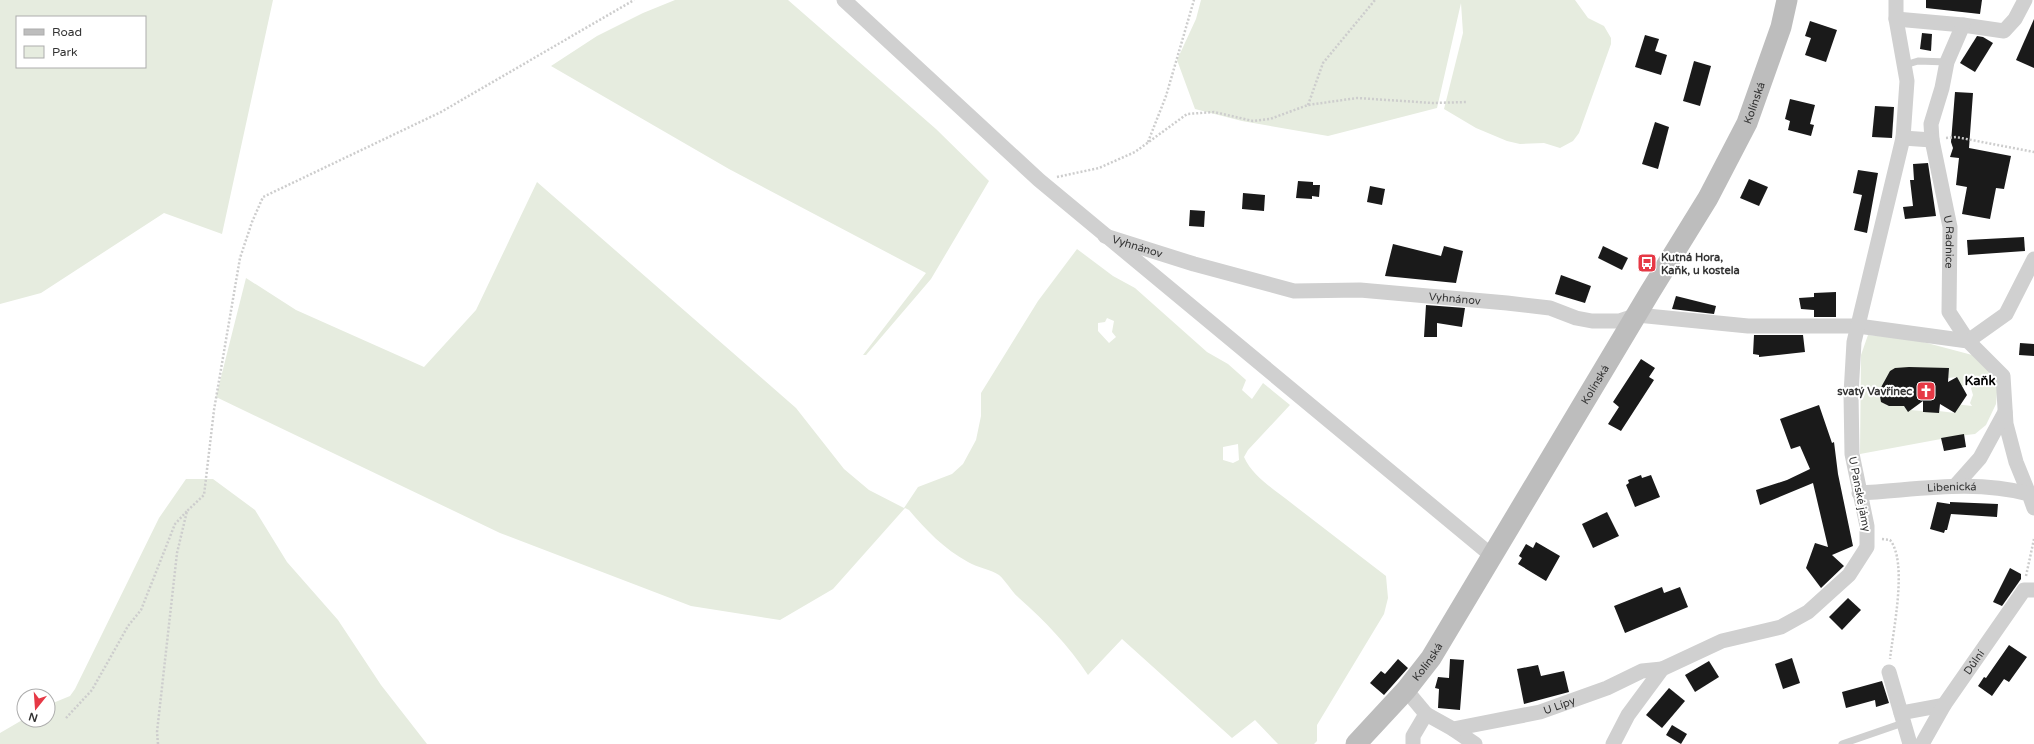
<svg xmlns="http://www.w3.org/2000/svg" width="2034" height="744" font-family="'Varela Round',sans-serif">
  <rect width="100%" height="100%" fill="#fff"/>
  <g fill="#e6ecdf" fill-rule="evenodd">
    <path d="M0 0H273L222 234 164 213 41 293 0 304ZM17 17H145V67H17Z"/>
    <polygon points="675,0 788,0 936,129 989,181 931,279 866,355 863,355 926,273 729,169 551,66 597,36 643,13"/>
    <polygon points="1201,0 1575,0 1588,18 1604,26 1611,38 1611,44 1579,133 1573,141 1560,148 1544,143 1520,144 1507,141 1476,128 1444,109 1463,33 1461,3 1437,108 1328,136 1242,121 1195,109 1177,60 1196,19"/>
    <path d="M537 182 796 408 844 469 869 490 904 508 918 487 952 474 963 464 976 440 981 416V393L1038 301 1077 249 1113 276 1135 288 1207 352 1228 364 1246 380 1242 390 1252 399 1263 383 1290 405 1248 450 1244 457C1253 477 1274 489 1290 502 1322 527 1354 551 1386 576L1388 598 1384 614 1317 725V741L1314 744H1278L1255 720 1232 738 1122 639 1088 675C1068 645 1045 621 1019 598 1011 591 1006 581 999 575 992 570 976 567 968 562 944 549 926 530 909 510L905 508 833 589 780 620 691 606 500 533 216 397 246 278 296 310 424 367 476 310ZM1107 318 1114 321 1112 332 1116 337 1109 343 1098 331V323L1105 322ZM1238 444 1239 460 1233 463 1223 460V447Z"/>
    <path d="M1868 335 1912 339 1976 356 1998 381 1996 404 1986 425 1975 434 1941 438V439L1860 454 1861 355ZM1925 368H1949L1948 378 1957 377 1956 379 1960 386H1969L1972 384 1973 386 1971 388 1973 395 1970 403 1972 406 1955 404V413L1939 411 1938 413 1937 411H1925L1924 413 1923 411 1910 410 1900 403H1889L1887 406 1886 404 1887 402 1881 399 1880 397 1882 396 1880 387 1883 388Z"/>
    <polygon points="186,479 213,479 255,510 287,562 338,620 381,685 427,744 0,744 0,733 24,719 48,720 48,705 70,696 75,689 159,518"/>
  </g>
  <g fill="#1a1a1a">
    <polygon points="1926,0 1982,0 1980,14 1926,8"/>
    <polygon points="2034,19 2034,68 2016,60"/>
    <polygon points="1810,21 1837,30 1826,62 1805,55 1811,38 1805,36"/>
    <polygon points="1922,33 1932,34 1931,51 1920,49"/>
    <polygon points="1645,35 1659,39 1655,51 1667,55 1661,75 1635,67"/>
    <polygon points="1977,36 1983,37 1993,43 1975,72 1960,63"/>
    <polygon points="1694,61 1711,66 1700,106 1683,101"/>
    <polygon points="1955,92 1973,93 1969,148 2011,156 2004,189 1996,188 1990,219 1962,214 1967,187 1956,185 1959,158 1950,157 1953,148 1951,142"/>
    <polygon points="1790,99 1815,105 1810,124 1814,125 1811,136 1788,130 1790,121 1785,119"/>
    <polygon points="1875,106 1894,107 1892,138 1872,137"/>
    <polygon points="1655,122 1669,127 1658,169 1642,164"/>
    <polygon points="1928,163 1936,216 1905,219 1903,207 1913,206 1910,180 1914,180 1913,164"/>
    <polygon points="1858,170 1878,173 1867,233 1854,230 1862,195 1853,193"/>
    <polygon points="1749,179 1768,187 1759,206 1740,198"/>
    <polygon points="1298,181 1313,182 1313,185 1320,185 1319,197 1312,196 1312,199 1296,198"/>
    <polygon points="1370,186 1385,189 1382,205 1367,202"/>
    <polygon points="1243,193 1265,195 1264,211 1242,209"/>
    <polygon points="1190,210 1205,211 1204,227 1189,226"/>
    <polygon points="2024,237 2025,251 1968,255 1967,240"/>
    <polygon points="1393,244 1441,256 1444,246 1463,251 1456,283 1385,276"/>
    <polygon points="1603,246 1628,258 1622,270 1598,258"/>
    <polygon points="1561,275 1591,286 1585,303 1555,294"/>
    <polygon points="1836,292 1836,317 1814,317 1814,310 1801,309 1799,298 1814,297 1814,293"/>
    <polygon points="1676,296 1716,306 1714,314 1672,309"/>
    <polygon points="1426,305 1465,308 1462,327 1437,323 1437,337 1424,337"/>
    <polygon points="1754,335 1803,335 1805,352 1759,357 1759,355 1753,354"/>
    <polygon points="2020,343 2034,344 2034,356 2019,355"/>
    <polygon points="1641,359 1655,368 1649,377 1654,380 1621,431 1608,424 1619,407 1613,402"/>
    <polygon points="1909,367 1949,368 1948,382 1957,377 1967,395 1955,413 1940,404 1939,413 1923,412 1923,401 1908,412 1904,406 1889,406 1881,402 1879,391 1890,371 1895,368"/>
    <polygon points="1819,405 1832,443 1834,442 1838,474 1853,546 1832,555 1844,566 1821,588 1806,568 1815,543 1828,547 1813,483 1760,505 1756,490 1787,480 1810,469 1800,446 1791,449 1780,419"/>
    <polygon points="1964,434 1966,447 1944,451 1941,438"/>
    <polygon points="1641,475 1642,478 1651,475 1660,497 1635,507 1626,485 1629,483 1628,480"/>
    <polygon points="1937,502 1950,504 1950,502 1998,504 1997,517 1951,514 1947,530 1945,530 1944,533 1930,529"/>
    <polygon points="1607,512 1619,536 1593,548 1582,524"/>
    <polygon points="1536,542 1560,556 1546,581 1518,564 1522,558 1519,556 1526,544 1533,548"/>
    <polygon points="2010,568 2021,574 2021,579 2002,606 1993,602"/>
    <polygon points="1662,587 1664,593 1680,587 1688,607 1625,633 1614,606"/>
    <polygon points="1848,598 1861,610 1842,630 1829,617"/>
    <polygon points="2009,645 2027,657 2009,682 2004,679 1992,696 1978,686 1984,677 1986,678"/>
    <polygon points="1792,658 1800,683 1783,689 1775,664"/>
    <polygon points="1398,659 1408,668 1384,695 1370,683 1381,671 1385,674"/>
    <polygon points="1450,659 1464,660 1460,710 1438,708 1439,689 1435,688 1438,677 1449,678"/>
    <polygon points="1709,661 1719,677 1695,692 1685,675"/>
    <polygon points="1538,665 1541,676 1564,671 1569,692 1524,704 1517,669"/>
    <polygon points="1882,681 1889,703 1876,707 1875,700 1846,708 1842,692"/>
    <polygon points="1669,688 1685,701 1662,728 1646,715"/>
    <polygon points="1672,725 1687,734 1681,744 1666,735"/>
  </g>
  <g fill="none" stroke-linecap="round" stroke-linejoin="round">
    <g stroke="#cdcdcd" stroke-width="2.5" stroke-dasharray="2 2" stroke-linecap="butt">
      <polyline points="1308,105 1323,63 1375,0"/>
      <polyline points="1946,138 1956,137 2034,152"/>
      <polyline points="1148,142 1166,96 1194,0"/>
      <polyline points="1057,177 1099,168 1135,152 1187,114 1214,112 1253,121 1270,119 1308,105 1357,98 1433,103 1467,102"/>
      <path d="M1882 539 1890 540C1908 562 1893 631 1890 659"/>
      <polyline points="2026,576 2034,539"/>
      <polyline points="66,718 92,690 128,626 141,610 175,524 187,511"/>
      <polyline points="158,744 157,732 177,553 187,511 204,495 214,410 240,258 252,222 263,197 441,112 634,0"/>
    </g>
    <g stroke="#d0d0d0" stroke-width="7">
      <polyline points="1905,65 1918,61 1947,62"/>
      <polyline points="1842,744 1903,723"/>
    </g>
    <g stroke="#d0d0d0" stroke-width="15">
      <polyline points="844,0 1039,180 1491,555"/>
      <polyline points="1896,19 1963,25 2004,31 2015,19 2025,0"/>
      <path id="s1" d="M1963 25 1947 62 1942 88 1931 124 1932 140 1950 227 1949 312 1968 341 2006 314 2034 259"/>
      <polyline points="1903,138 1932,140"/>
      <path id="s2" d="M1105 236 1194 264 1294 291 1360 290 1507 303 1550 308 1576 318 1592 321H1619L1637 315 1748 326H1858L1968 341 2003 376 2006 424 2016 462 2029 494 2034 495"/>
      <polyline points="1956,485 1980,458 2005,412"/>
      <path id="s3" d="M1859 493C1917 490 1972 479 2029 494L2034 508"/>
      <polyline points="1889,672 1910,744"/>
      <polyline points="1406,690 1426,714 1453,729 1475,744"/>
      <polyline points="1901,713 1944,705"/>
      <path id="s4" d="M1453 729 1540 712 1607 688 1642 671 1662 669"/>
      <polyline points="1413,744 1413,736 1426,714"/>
      <polyline points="1613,744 1628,715 1662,669 1722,641 1781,627 1808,612 1849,575 1867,547 1867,526 1852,454 1851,394 1854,342 1903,138 1907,81 1896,19 1896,0"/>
      <path id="s5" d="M1922 744 1944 705 2024 590H2034"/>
    </g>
    <path stroke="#bdbdbd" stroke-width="21" id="s6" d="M1356 744 1406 690 1431 658 1650 292 1708 198 1747 123 1781 27 1787 0"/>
  </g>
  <defs>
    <symbol id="bus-square" viewBox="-11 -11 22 22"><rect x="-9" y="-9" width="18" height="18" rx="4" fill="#e63946" stroke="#fff"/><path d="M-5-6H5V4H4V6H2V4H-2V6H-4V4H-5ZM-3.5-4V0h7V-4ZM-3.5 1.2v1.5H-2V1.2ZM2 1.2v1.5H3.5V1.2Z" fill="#fff"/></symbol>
    <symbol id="church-square" viewBox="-11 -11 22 22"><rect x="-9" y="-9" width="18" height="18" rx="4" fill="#e63946" stroke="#fff"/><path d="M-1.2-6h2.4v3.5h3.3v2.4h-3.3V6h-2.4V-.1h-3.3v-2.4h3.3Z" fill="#fff"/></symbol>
  </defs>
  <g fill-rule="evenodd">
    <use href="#bus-square" x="1636" y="252" width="22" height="22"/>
    <use href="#church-square" x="1915" y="380" width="22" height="22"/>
  </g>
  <g text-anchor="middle" stroke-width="4" stroke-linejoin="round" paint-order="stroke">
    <g font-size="11" fill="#333" stroke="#fff">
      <text dy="4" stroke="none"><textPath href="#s6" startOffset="757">Kolínská</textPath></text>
      <text dy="4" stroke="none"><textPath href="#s1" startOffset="224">U Radnice</textPath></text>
      <text dy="4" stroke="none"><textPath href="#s2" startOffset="34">Vyhnánov</textPath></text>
      <text dy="4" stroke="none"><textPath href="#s2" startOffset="358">Vyhnánov</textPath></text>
      <text dy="4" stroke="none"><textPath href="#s6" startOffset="433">Kolínská</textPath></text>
      <text dy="4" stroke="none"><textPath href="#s3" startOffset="93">Libenická</textPath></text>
      <text transform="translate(1860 494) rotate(79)" y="4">U Panské jámy</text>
      <text dy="4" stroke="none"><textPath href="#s6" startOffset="109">Kolínská</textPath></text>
      <text dy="4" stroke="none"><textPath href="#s5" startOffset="97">Důlní</textPath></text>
      <text dy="4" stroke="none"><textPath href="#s4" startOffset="109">U Lípy</textPath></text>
    </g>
    <g font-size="11" font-weight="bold" fill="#333" stroke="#fff" text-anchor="start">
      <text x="1661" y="261">Kutná Hora,<tspan x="1661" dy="13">Kaňk, u kostela</tspan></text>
      <text x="1912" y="395" text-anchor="end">svatý Vavřinec</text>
    </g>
    <g font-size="13" font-weight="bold" fill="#000" stroke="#fff">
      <text x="1980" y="385">Kaňk</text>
    </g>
  </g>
  <rect x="16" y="16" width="130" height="52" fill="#ffffff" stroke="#adadad"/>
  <rect x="24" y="29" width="20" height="6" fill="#bdbdbd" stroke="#adadad"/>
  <text x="52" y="36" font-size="12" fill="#333333">Road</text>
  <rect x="24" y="46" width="20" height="12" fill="#e6ecdf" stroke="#adadad"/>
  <text x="52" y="56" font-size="12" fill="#333333">Park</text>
  <g transform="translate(36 708) rotate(197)"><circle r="19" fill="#ffffff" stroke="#adadad"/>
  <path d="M0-3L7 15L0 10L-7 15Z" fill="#e63946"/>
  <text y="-6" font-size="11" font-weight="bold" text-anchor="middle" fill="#333333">N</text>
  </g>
</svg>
